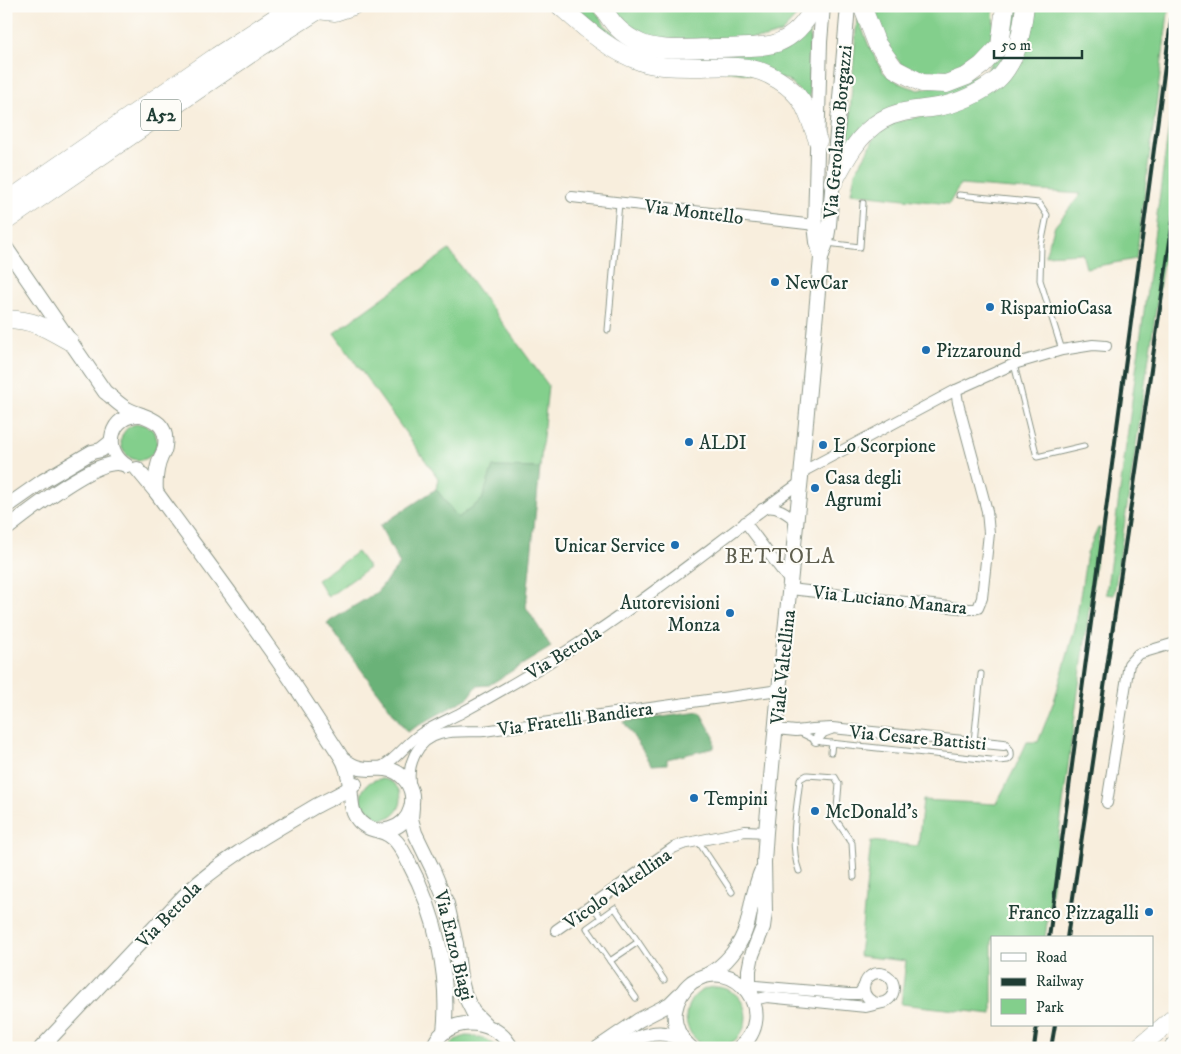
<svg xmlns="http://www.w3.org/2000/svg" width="1181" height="1054" font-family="'IM FELL DW Pica',serif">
  <rect width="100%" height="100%" fill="#fdfcf7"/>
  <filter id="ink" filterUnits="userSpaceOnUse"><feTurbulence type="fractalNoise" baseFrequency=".02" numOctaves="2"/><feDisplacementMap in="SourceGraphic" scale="10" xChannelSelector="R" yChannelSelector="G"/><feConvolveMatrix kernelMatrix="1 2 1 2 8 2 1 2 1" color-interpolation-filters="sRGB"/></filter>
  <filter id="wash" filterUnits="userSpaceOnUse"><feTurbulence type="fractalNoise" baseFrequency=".0096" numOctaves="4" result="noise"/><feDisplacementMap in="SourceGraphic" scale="20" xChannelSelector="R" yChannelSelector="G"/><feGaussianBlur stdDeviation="1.12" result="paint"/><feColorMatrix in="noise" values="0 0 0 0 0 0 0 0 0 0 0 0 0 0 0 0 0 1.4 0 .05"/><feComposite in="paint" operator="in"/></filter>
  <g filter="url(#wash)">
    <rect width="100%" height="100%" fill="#f8eedd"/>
    <g fill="#83cf8c" stroke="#518660">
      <polygon points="570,6 592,6 605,25 625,43 765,54 785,51 810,30 810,102 788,80 652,60 622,50"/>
      <polygon points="610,6 806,6 781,33 765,38 659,40 629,29"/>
      <polygon points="870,6 993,6 994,28 989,43 968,65 956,72 936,75 919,74 902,65 888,49"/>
      <polygon points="1010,6 1020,6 1017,27 999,68 982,82 964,91 940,98 914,101 895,106 848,141 857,16 869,46 883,72 901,84 919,90 987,72"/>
      <polygon points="1034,6 1169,6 1136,259 1086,268 1082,253 1045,255 1055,226 1081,194 960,185 949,204 851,193 855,173 870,147 876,133 890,123 945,111 1025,51 1029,41"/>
      <polygon points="1175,81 1175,180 1114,595 1106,594"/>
      <polygon points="449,250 548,385 540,468 493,467 482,500 458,518 436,489 438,478 334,333"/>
      <circle cx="139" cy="442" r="18"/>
      <polygon points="1098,528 1100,528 1045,938 992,938 992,1014 901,1004 906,961 859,956 871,841 918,846 923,800 996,804 1015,768 1027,742 1038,742 1054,701 1066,660 1075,628 1087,553"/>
      <polygon points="357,552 369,568 328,597 317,580"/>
      <circle cx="381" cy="799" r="20"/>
      <circle cx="716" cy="1017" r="30"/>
      <path d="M465 1036C477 1036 488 1038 497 1048H447L455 1040Z"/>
    </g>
    <g fill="#6ab278" stroke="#447856">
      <polygon points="493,467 540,468 526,607 551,647 489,685 477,686 469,697 407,732 327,623 377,592 400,564 380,526 436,489 458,518 482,500"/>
      <polygon points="700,712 714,737 714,748 667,759 667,764 652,765 624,722"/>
    </g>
  </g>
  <g filter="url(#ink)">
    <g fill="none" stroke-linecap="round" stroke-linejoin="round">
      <defs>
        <g id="lane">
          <polyline points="959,195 1039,203 1047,215 1041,245 1040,280 1062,350"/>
          <polyline points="827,243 860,247 863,203"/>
          <polyline points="608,330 619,203"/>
          <polyline points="1014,364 1037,457 1084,446"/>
          <path d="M799 732 813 739 821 742 1000 761 1008 760 1011 757C1012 751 1010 747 1004 745"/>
          <polyline points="974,742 981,674"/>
          <polyline points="831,752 832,743"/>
          <polyline points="698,841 732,892"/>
          <path d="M799 871C789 844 797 808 800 779L807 775 835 777 839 784 836 820 852 843 854 877"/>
          <polyline points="592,905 601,918"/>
          <polyline points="610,961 638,942"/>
          <polyline points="636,998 587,928 615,908 664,980"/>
        </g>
        <g id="street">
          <polyline points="572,197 815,225"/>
          <polyline points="802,472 956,390 1014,364 1062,350 1093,345 1106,346"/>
          <path d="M762 509C776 504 787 513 797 522"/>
          <polyline points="745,522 791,583"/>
          <polyline points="790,589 968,609 974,609 978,608 982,598 989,533 987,511 958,403 956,390"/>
          <polyline points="776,729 796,731 813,729 832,728 1004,745"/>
          <polyline points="816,740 823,732 831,729"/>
          <path d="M378 768C395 762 406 743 422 733 434 726 447 720 459 714 505 689 550 663 593 634 664 587 731 531 801 482"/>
          <path d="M411 788C406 766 416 740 440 734 454 730 469 732 484 731L779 690"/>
          <polyline points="1107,803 1129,664 1138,654 1175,643"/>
          <polyline points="556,930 673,848 683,844 745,831 766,832"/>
          <circle cx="879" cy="988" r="15"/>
          <polyline points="745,985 848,994 859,994 864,986"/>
          <polyline points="753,1000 767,997 866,1007 883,1003"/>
        </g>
        <g id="secondary">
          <path d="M6 248 105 392C112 397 119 405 127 409 144 418 169 418 165 446 165 450 163 453 161 457 156 468 155 479 156 492"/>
          <polyline points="821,257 817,242 815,225 820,42 823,6"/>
          <path d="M127 466C101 451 110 413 141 415"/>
          <path d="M137 469 156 492C193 543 231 593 267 645 293 681 316 718 340 755 346 764 349 776 350 787 352 800 350 812 360 822 377 838 405 830 411 808 416 790 404 771 386 769 377 768 368 770 360 768 353 767 348 763 343 759"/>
          <polyline points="6,507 43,481 92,452 101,450 111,442"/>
          <path d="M6 529C26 514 99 455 123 464"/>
          <polyline points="412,807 411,819 415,833 433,870 447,904 456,944 460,977 465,996 473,1012 486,1025"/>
          <path d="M379 831C396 835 402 849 409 863 436 913 450 976 444 1032"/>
          <path d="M707 975C726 965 741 946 747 925 750 915 751 904 754 894 756 887 758 879 761 872"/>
          <polyline points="753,1000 749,985 749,970 752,955 763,927 765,912 764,862 766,832 779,690 801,477 821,258 826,243 829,225 848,6"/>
          <path d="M41 1048 184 896C222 859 269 834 314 807 328 799 343 794 355 784"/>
          <path d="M433 1048C435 1042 439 1036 444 1032 466 1016 500 1024 511 1048"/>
          <polyline points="598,1048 639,1020 670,1004 679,995"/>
          <path d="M620 1048C641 1034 664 1026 686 1043"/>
          <path d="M691 1048C680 1039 673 1025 675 1011 677 1000 683 989 692 982 735 953 781 1014 739 1048"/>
        </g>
        <g id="highway">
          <path d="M560 6C585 28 609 51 642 62 657 67 674 67 691 67 710 67 730 65 748 68 769 72 791 85 802 102 809 114 813 128 818 141"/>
          <path d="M602 6C612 24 621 34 640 43 659 52 690 48 712 48 733 47 757 49 777 43 795 36 806 23 814 6"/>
          <polyline points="864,6 864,11 877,44 895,69 922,83 946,84 967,76 982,65 1000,46 1005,6"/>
          <polyline points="317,10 335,12 353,6"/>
          <path d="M833 183C845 160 859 133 882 120 900 110 918 110 938 107 959 103 980 93 997 80 1006 72 1015 56 1018 44 1022 32 1023 19 1025 6"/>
          <polyline points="6,202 217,56 275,18 296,6"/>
          <polyline points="6,221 259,48 325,6"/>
          <path d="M6 319C34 320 45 327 69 341"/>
          <polyline points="1138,1048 1175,1017"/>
          <polyline points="1173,1048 1175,1046"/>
        </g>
      </defs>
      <use href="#lane" stroke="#8c9688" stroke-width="7"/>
      <use href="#street" stroke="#8c9688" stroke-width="12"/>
      <use href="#secondary" stroke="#8c9688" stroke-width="16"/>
      <use href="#highway" stroke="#8c9688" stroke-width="19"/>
      <use href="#lane" stroke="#fff" stroke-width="5"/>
      <use href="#street" stroke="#fff" stroke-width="10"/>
      <use href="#secondary" stroke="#fff" stroke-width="14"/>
      <use href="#highway" stroke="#fff" stroke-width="18"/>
      <g stroke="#1f3d34" stroke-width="4">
        <polyline points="1049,938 1173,6"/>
        <polyline points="1067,938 1175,207"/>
        <polyline points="1034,1048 1037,1025"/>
        <polyline points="1051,1048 1055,1025"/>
      </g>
    </g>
  </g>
  <g fill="#1f6fb2" stroke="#fdfcf7" stroke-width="2">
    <circle cx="775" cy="282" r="5"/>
    <circle cx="990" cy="307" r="5"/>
    <circle cx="926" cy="350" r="5"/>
    <circle cx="689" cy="442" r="5"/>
    <circle cx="823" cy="445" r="5"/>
    <circle cx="815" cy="488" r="5"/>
    <circle cx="675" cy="545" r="5"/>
    <circle cx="730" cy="613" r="5"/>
    <circle cx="694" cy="798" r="5"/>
    <circle cx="815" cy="811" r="5"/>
    <circle cx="1149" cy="912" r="5"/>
  </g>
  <g text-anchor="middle" stroke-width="4.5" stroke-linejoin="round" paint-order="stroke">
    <rect fill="#fdfcf7" stroke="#62766e" stroke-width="1" x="141" y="99.5" width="40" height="31" rx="4"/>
    <g font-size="18" font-weight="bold" fill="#1f3d34">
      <text x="161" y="121">A52</text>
    </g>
    <g font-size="19" fill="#1f3d34" stroke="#fdfcf7">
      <text transform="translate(837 132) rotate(-85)" y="7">Via Gerolamo Borgazzi</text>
      <text transform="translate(694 211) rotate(7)" y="7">Via Montello</text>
      <text transform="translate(890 599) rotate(6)" y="7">Via Luciano Manara</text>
      <text transform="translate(563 652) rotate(-32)" y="7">Via Bettola</text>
      <text transform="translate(782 667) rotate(-84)" y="7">Viale Valtellina</text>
      <text transform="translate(575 718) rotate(-8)" y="7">Via Fratelli Bandiera</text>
      <text transform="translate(918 737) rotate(5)" y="7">Via Cesare Battisti</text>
      <text transform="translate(617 888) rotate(-35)" y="7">Vicolo Valtellina</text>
      <text transform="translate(168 914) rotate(-46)" y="7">Via Bettola</text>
      <text transform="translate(455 945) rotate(76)" y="7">Via Enzo Biagi</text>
    </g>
    <g font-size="19" fill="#1f3d34" stroke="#fdfcf7" text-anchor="start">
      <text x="785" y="289">NewCar</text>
      <text x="1000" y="314">RisparmioCasa</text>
      <text x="936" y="357">Pizzaround</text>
      <text x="699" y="449">ALDI</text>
      <text x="833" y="452">Lo Scorpione</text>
      <text x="825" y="484">Casa degli<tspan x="825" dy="22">Agrumi</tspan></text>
      <text x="665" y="552" text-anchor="end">Unicar Service</text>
      <text x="720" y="609" text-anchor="end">Autorevisioni<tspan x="720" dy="22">Monza</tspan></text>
      <text x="704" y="805">Tempini</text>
      <text x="825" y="818">McDonald's</text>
      <text x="1139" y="919" text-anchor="end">Franco Pizzagalli</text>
    </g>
    <g font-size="21" letter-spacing="1" fill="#5f5f4f" stroke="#fdfcf7">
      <text x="780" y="563">BETTOLA</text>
    </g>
  </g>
  <rect width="1181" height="1054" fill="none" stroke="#fdfcf7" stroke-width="25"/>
  <rect x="991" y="936" width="162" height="90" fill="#fdfcf7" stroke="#a4b0a9"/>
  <rect x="1001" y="953" width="25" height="8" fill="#ffffff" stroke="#a4b0a9"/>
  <text x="1036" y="962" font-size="15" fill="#1f3d34">Road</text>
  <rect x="1001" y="978" width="25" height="8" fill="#1f3d34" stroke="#a4b0a9"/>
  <text x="1036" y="986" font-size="15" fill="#1f3d34">Railway</text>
  <rect x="1001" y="999" width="25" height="15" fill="#83cf8c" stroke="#a4b0a9"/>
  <text x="1036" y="1012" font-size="15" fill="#1f3d34">Park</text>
  <path d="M994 50v8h88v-8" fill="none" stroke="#1f3d34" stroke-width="2.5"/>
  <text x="1001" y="50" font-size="15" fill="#1f3d34" stroke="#fdfcf7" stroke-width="4" paint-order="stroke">50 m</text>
</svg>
